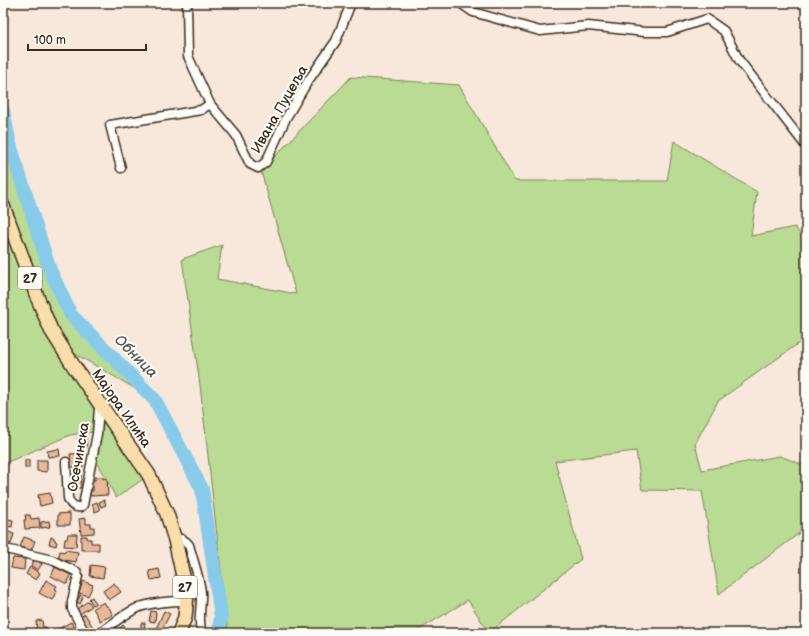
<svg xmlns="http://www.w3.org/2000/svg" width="809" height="636" font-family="'Balsamiq Sans',sans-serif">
  <rect width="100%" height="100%" fill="#f7e8db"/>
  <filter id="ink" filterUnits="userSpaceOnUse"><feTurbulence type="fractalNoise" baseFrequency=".025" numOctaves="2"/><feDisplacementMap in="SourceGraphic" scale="8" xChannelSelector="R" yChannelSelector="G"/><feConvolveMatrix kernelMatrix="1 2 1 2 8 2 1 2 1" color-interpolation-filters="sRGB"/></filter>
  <g filter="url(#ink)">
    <g fill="#badb94" stroke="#7a8259">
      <polygon points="351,77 459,85 515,181 667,181 674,141 757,192 751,236 795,227 806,243 806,338 718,401 695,444 702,470 780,456 806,466 806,528 719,594 702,491 642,490 636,451 555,461 581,559 489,633 468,600 414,633 228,633 200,385 182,259 222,245 217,279 296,294 261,171"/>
      <polygon points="3,111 10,145 50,270 71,315 155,400 63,347 149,475 116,498 94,455 93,432 70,435 3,464"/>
    </g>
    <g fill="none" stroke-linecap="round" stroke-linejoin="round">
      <polyline stroke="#88cae9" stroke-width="14" points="3,111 10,145 50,270 71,315 155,400 202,489 221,616 219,633"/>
    </g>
    <g fill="#e8b899" stroke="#3b2a1e">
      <polygon points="86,437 87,447 79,447 78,438"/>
      <polygon points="59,449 60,456 48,457 47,451"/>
      <polygon points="82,453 83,467 71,467 70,454"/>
      <rect x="25" y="460" width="4" height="8"/>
      <polygon points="37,460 47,460 47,472 37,471"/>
      <rect x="71" y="475" width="10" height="13"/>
      <polygon points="95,477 103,477 103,479 107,478 108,495 91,496 90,491 93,491 93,486 91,486 90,480 95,480"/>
      <polygon points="50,493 52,503 40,506 38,495"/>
      <polygon points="104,500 106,505 101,507 99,502"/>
      <polygon points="97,502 100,510 95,512 92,504"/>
      <polygon points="70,513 70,525 58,525 58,514"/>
      <polygon points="25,515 30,515 31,519 39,518 40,528 25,529 24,520 26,520"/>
      <polygon points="3,518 13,520 12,527 3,525"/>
      <polygon points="86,518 86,524 91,524 91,527 94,527 94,533 81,534 79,519"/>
      <polygon points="49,521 50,527 41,528 41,522"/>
      <polygon points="3,530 14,534 11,544 3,541"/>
      <polygon points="68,534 77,534 76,547 64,546 65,539 67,539"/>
      <polygon points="81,536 87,536 87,539 91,539 91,543 99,543 99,550 81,550"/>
      <polygon points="24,537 35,541 31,551 20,547"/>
      <polygon points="51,537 55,539 55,541 57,542 56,546 49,544"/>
      <polygon points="65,550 78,552 76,562 58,559 60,551 65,552"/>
      <polygon points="3,554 7,555 5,564 3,564"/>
      <polygon points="13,558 25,559 24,570 11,568"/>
      <polygon points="35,559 42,564 38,570 31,566"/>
      <polygon points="91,565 105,567 103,578 90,576"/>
      <polygon points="30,567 40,573 36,580 26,574"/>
      <polygon points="55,567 71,575 67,584 51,576"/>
      <polygon points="159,569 161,578 151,580 149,571"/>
      <polygon points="46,580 57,586 55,589 57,590 52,600 39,593"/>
      <polygon points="83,581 93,585 88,596 79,593"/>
      <polygon points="114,583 121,592 109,600 103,591"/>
      <polygon points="80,595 83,597 80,604 77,602"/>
      <polygon points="92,597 96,603 93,605 89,599"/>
      <polygon points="88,601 92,606 80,614 77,609"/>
      <polygon points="104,602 107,607 108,606 113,615 100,621 93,608"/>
      <polygon points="151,611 156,612 155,622 149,621"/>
      <polygon points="164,611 170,614 160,633 154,633"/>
      <polygon points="85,614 94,629 89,632 80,617"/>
      <polygon points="42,620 43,627 46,627 47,633 34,633 37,632 36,621"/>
      <polygon points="71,622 77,633 62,633 60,628"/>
      <polygon points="141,623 145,623 144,630 142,633 138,633 141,628"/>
      <polygon points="123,625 128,630 127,631 130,633 123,633 119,629"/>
    </g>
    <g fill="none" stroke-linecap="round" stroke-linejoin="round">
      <defs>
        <g id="street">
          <polyline points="187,3 188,56 210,104 236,135 250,164 258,168 266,162 286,118 308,81 336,41 351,3"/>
          <polyline points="460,3 473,12 540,31 588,26 645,32 667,32 707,19 724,31 739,60 806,146"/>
          <polyline points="121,168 110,125 201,110 210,104"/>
          <path d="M66 462 68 498C70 504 74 508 81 507L83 505 97 434 99 408 100 404"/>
          <path d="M175 540C181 537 185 540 189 545 193 560 199 576 201 592 202 606 197 620 202 633"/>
          <polyline points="10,550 52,560 77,572 78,576 72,601 72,609 85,633"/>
          <path d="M100 633C113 624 127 611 143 606 156 602 173 601 187 601"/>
        </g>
        <polyline id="primary" points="3,206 38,299 51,330 73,365 149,475 167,514 175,540 187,594 185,617 179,633"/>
      </defs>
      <use href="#street" stroke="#3b2a1e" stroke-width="11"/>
      <use href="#primary" stroke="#3b2a1e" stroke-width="16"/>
      <use href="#street" stroke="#fdfcf7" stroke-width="8"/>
      <use href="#primary" stroke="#f9deab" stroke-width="13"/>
    </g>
  </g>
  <g text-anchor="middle" stroke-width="4" stroke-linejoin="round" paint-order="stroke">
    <g fill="#fdfcf7" stroke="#75695f" stroke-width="1">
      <rect x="18" y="267" width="24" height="22" rx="3"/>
      <rect x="173" y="576" width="24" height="22" rx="3"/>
    </g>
    <g font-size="13" font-weight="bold" fill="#3b2a1e">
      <text x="30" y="283">27</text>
      <text x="185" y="592">27</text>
    </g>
    <g font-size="14" fill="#3b2a1e" stroke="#fdfcf7">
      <text transform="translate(279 109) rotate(-60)" y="5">Ивана Пуцеља</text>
      <text transform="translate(122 408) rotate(55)" y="5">Мајора Илића</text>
      <text transform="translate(78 457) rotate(-80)" y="5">Осечинска</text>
    </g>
    <g font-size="15" font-style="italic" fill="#525a5b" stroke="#fdfcf7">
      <text transform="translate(136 356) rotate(45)" y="5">Обница</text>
    </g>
  </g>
  <rect width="809" height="636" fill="none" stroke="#fdfcf7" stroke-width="16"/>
  <rect x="8" y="8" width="793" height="620" fill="none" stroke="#3b2a1e" stroke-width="1.5" filter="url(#ink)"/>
  <path d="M28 44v6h118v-6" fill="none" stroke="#3b2a1e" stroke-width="2"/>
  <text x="34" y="44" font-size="12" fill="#3b2a1e" stroke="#fdfcf7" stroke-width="3" paint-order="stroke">100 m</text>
</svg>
